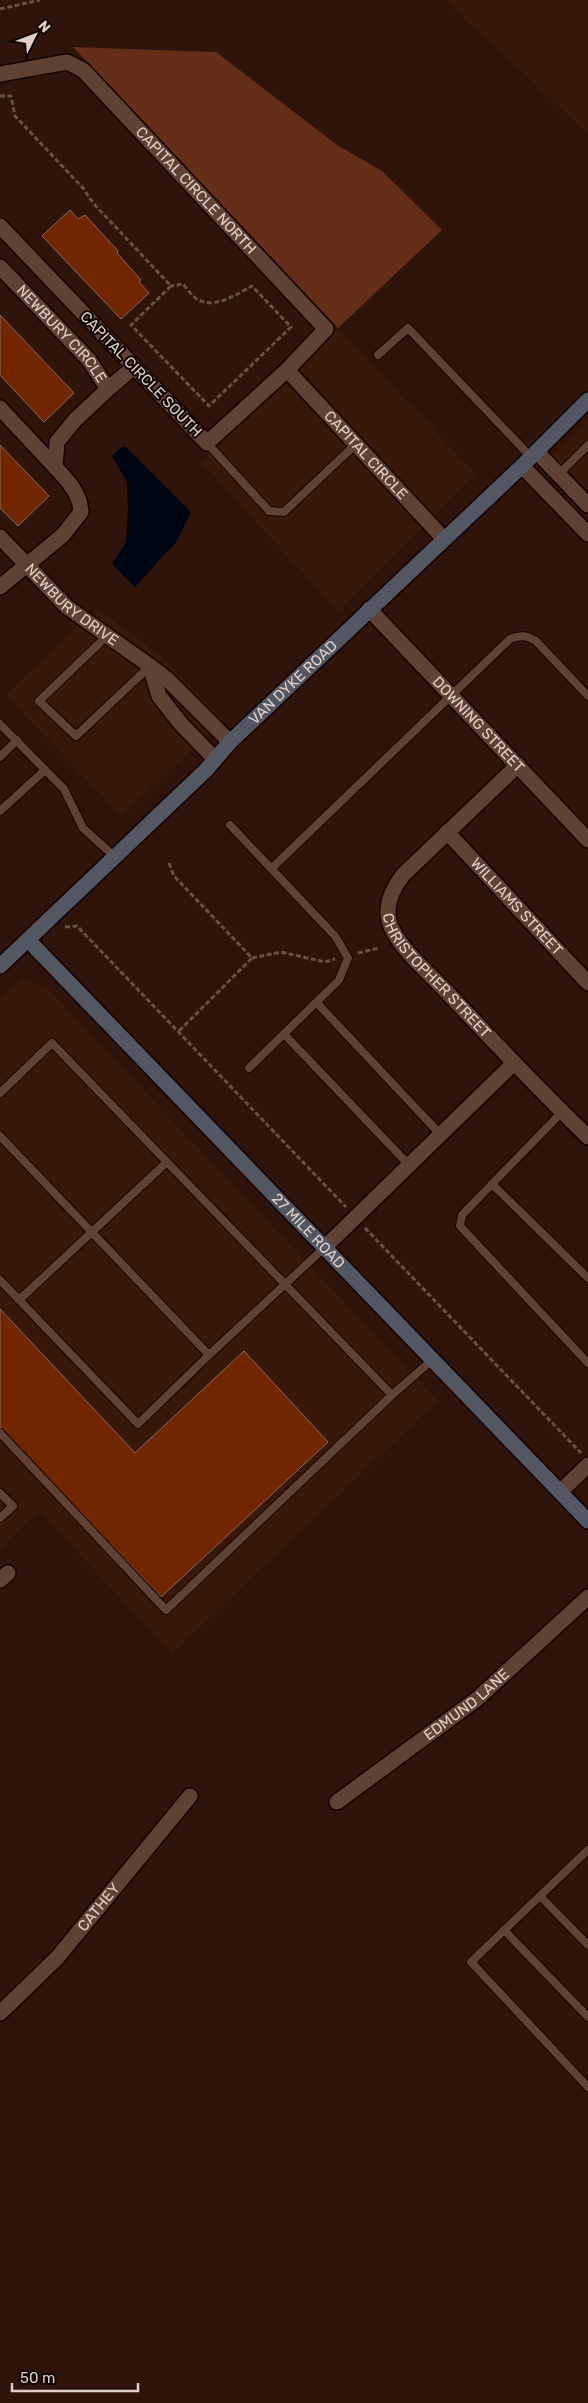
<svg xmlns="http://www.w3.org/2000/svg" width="588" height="2403" font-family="Rubik,sans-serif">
  <rect width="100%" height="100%" fill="#2e140a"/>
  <g fill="#38180b">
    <polygon points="448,0 588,0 588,130 586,132 454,9"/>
    <polygon points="338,328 476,474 338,612 201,462"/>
    <polygon points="588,420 588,491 552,455"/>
    <polygon points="96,608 158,653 222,720 122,817 6,695"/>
    <polygon points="21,978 48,989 438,1401 172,1654 39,1511 0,1549 0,998"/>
  </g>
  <polygon fill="#652e18" points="73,47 216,52 337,145 382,171 442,230 338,328"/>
  <polygon fill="#000514" points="121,447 126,447 191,512 177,541 135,587 112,564 126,542 128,510 127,482 112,456"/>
  <g fill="#712500" stroke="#8b6b5f">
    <polygon points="70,210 78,219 85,215 118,251 117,253 141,280 139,282 149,293 121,319 42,236"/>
    <polygon points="0,315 74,393 44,422 0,375"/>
    <polygon points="0,445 49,496 18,526 0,508"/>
    <polygon points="0,1309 135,1453 244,1351 328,1442 161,1597 0,1427"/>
  </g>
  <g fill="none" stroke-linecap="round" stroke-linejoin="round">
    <defs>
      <g id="lane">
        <polyline points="378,355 408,328 531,457"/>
        <polyline points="207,443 269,511 284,512 356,444"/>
        <polyline points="559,474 588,445"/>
        <polyline points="107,636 39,701 76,736 150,666"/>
        <polyline points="0,724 64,789 83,828 116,858"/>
        <polyline points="0,757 17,740"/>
        <polyline points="0,811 45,770"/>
        <polyline points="230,825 335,936 348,958 339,980 249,1068"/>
        <path d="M272 868 510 639C520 635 526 635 536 641L588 696"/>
        <polyline points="317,1003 440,1134"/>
        <polyline points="284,1034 409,1165"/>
        <polyline points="0,1093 52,1043 392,1395 166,1610 0,1433"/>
        <polyline points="562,1112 462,1215 460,1226 588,1363"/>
        <polyline points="0,1136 209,1355 324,1248"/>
        <polyline points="492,1184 588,1278"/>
        <polyline points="0,1280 138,1424 209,1355"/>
        <polyline points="19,1300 167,1162"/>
        <polyline points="392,1395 432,1360"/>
        <polyline points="0,1493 13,1506 0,1518"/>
        <polyline points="588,1850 471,1962 588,2087"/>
        <polyline points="540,1896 588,1945"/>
        <polyline points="504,1930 588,2017"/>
      </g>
      <g id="street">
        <path id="s1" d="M0 74 67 62 83 70 326 329 287 370 207 443 0 226"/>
        <path id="s2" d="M0 267 89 360 108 389 75 420 57 442 55 467C68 481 80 493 81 512L63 535 0 587"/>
        <path id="s3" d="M287 370 444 539"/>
        <polyline points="108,389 134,367"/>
        <polyline points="0,408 55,467"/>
        <polyline points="537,452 588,505"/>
        <polyline points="522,466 588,534"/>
        <path id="s4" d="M0 537 67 607 150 666"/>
        <path id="s5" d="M369 609 588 840"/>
        <polyline points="215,759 181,724 159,696 150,666 168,680 230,742"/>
        <path id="s6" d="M518 765 403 875C393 888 385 904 389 921 396 946 429 973 447 992 493 1041 539 1090 588 1137"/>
        <path id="s7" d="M447 832 588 983"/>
        <polyline points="324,1248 514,1063"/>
        <polyline points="560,1492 588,1465"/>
        <polyline points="0,1580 8,1573"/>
        <path id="s8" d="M337 1802 477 1699 588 1597"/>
        <path id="s9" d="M0 2013 57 1958 190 1796"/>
      </g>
      <g id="secondary">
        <path id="s10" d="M28 940 588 1521"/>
        <path id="s11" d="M0 966 206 770 230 742 522 466 588 400"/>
      </g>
    </defs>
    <use href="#lane" stroke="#150100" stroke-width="10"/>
    <use href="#street" stroke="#150100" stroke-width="18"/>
    <use href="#secondary" stroke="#150100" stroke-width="18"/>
    <g stroke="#685047" stroke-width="3" stroke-dasharray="5 2.5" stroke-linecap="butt">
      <polyline points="0,9 40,0"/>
      <path d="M0 96H11L15 116 83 188 93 203 171 286 131 325 209 406 291 327 252 286C237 294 214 310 197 299 192 296 187 289 183 284L171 286"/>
      <polyline points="169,863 174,876 252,958 178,1032"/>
      <polyline points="65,927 77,926 346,1207"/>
      <polyline points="358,953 379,948"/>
      <polyline points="252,958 281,952 325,962 335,959"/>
      <polyline points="365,1228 581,1453"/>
    </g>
    <use href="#lane" stroke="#5f4136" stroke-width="8"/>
    <use href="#street" stroke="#5f4136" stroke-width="15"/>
    <use href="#secondary" stroke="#525763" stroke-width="15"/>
  </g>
  <g text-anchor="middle" stroke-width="4" stroke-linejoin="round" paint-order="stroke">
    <g font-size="15" fill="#e1cec7" stroke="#0e0502">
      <text dy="5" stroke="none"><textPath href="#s1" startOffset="251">CAPITAL CIRCLE NORTH</textPath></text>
      <text dy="5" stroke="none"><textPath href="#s2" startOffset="91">NEWBURY CIRCLE</textPath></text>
      <text transform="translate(141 374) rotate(46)" y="5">CAPITAL CIRCLE SOUTH</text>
      <text dy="5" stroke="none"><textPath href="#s3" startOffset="116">CAPITAL CIRCLE</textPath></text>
      <text dy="5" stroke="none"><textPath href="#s4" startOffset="99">NEWBURY DRIVE</textPath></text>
      <text dy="5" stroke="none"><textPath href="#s11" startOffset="408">VAN DYKE ROAD</textPath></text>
      <text dy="5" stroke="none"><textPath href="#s5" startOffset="159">DOWNING STREET</textPath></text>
      <text dy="5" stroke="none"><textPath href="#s7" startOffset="102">WILLIAMS STREET</textPath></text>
      <text dy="5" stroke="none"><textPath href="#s6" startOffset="281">CHRISTOPHER STREET</textPath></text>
      <text dy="5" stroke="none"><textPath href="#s10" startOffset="404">27 MILE ROAD</textPath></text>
      <text dy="5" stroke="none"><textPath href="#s8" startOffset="162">EDMUND LANE</textPath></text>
      <text dy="5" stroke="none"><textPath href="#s9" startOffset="145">CATHEY</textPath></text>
    </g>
  </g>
  <g transform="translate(35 35) rotate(48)" stroke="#0e0502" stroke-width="4" paint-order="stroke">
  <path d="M0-4L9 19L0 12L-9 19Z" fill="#e1cec7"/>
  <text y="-8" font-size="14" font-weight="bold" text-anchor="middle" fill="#e1cec7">N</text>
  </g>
  <path d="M12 2383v8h126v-8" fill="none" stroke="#e1cec7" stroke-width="2.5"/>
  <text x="20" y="2383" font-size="15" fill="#e1cec7" stroke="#0e0502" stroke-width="4" paint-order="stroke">50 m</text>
</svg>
